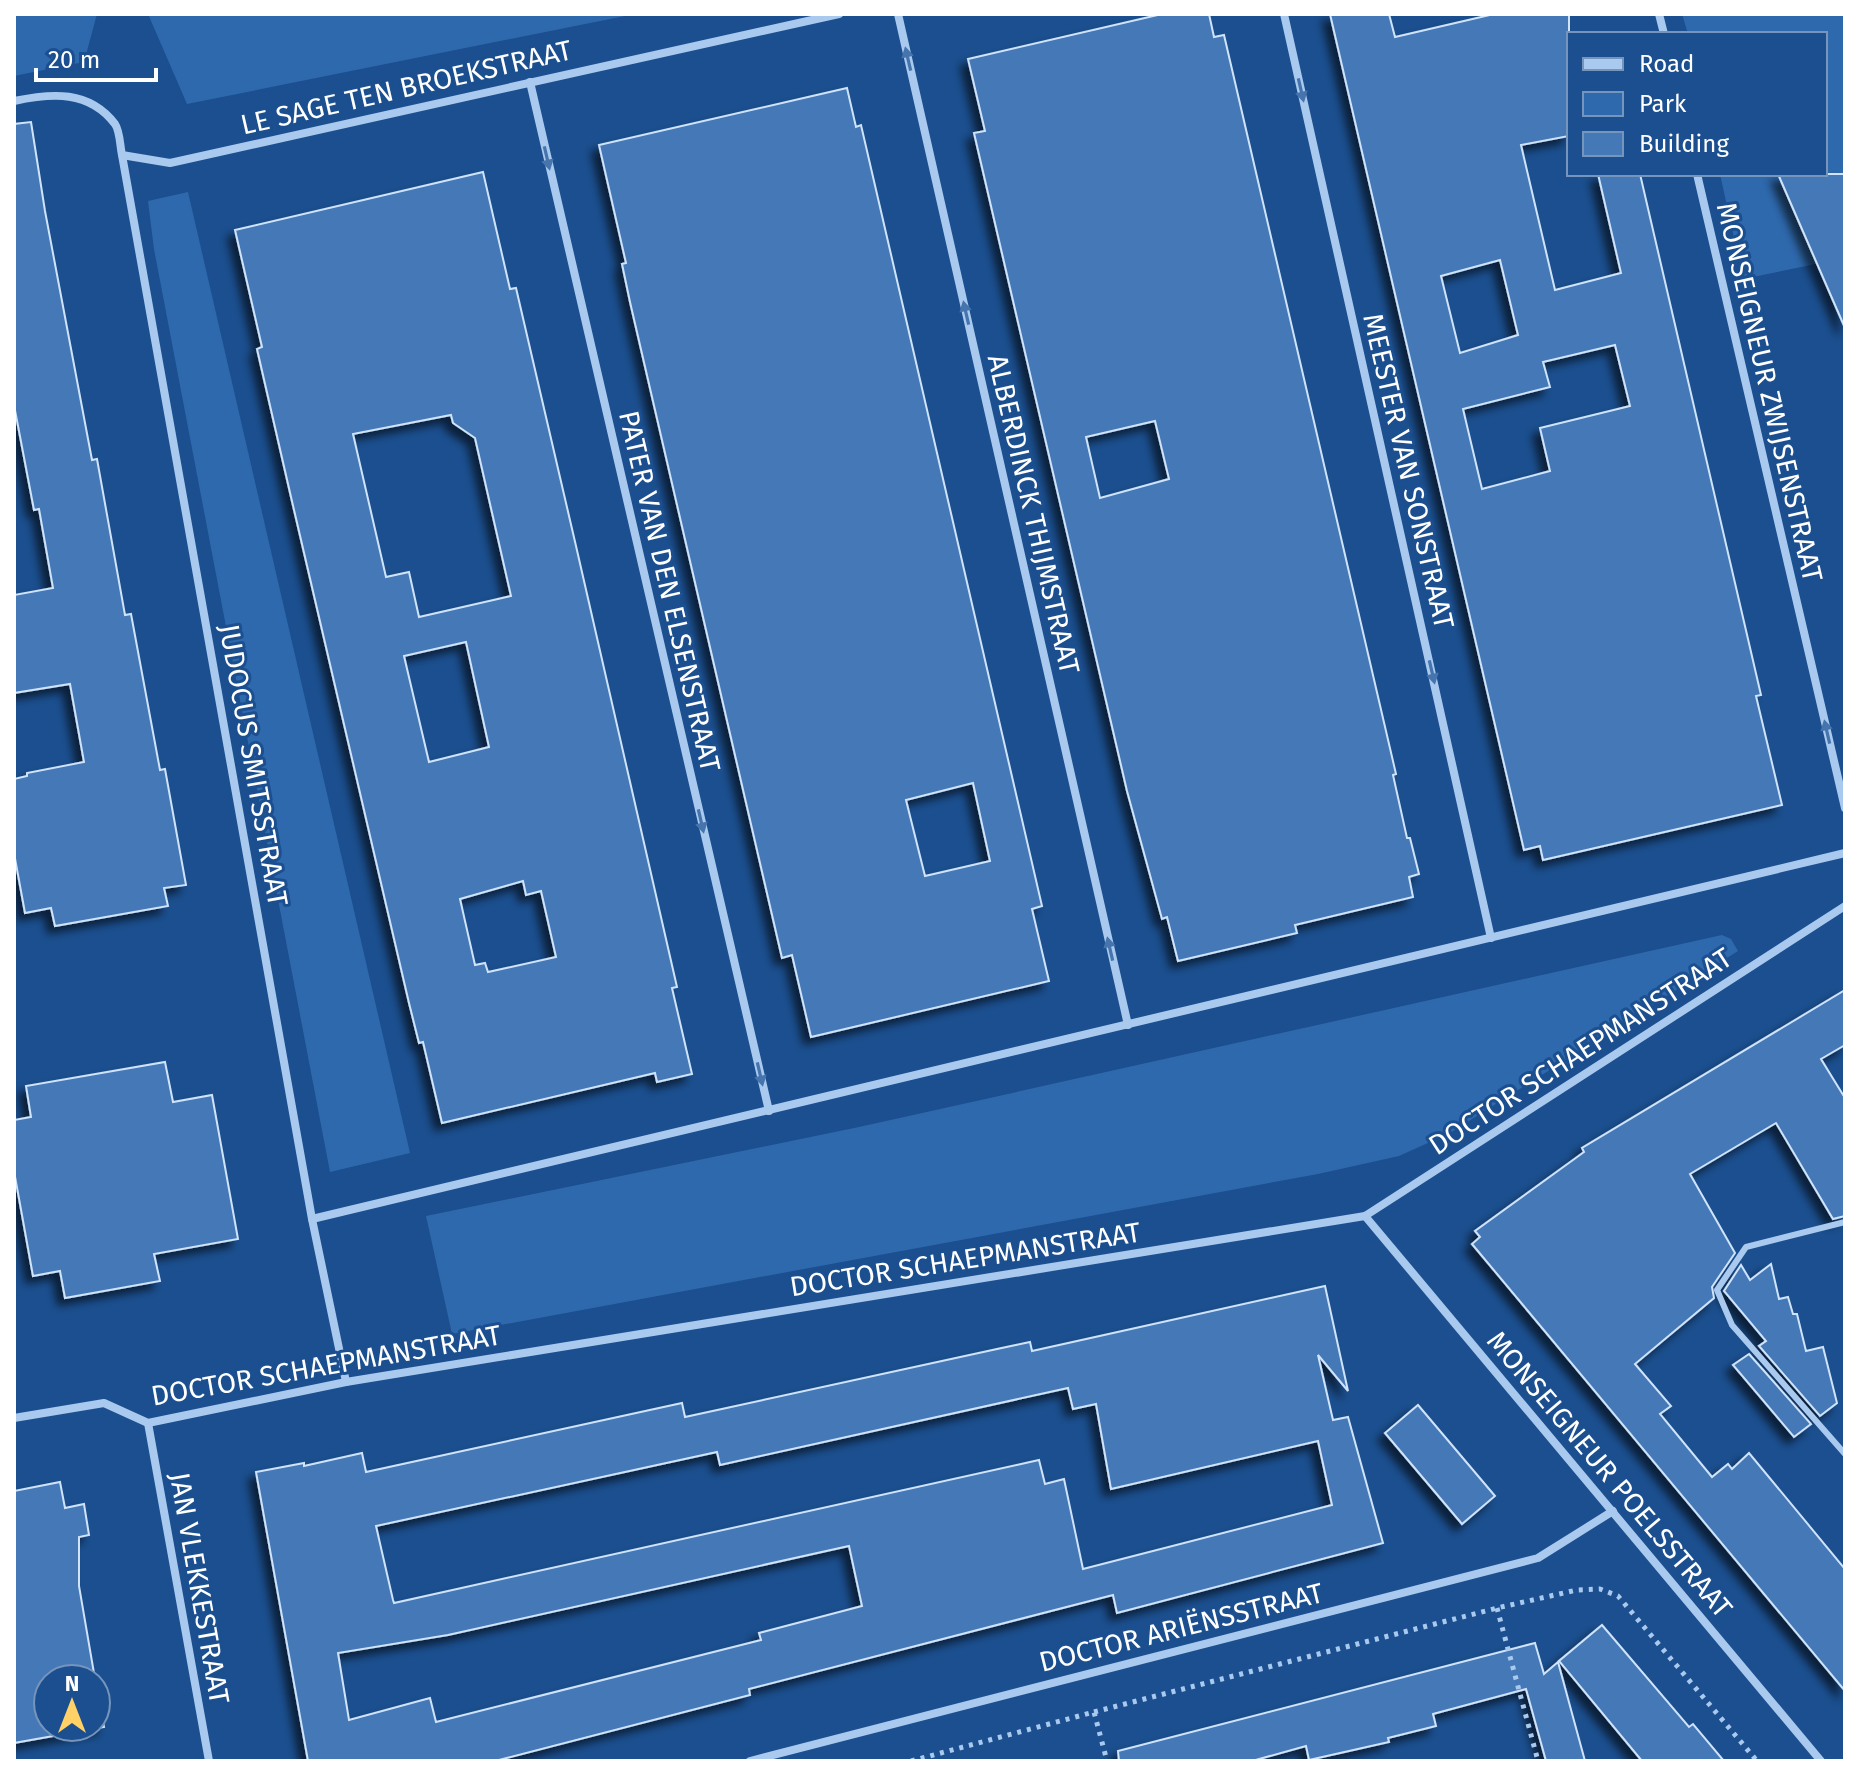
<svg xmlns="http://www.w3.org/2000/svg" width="1859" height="1775" font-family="'Fira Sans',sans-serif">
  <defs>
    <filter id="shadow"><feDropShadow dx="-7" dy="7" stdDeviation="4" flood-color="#0009"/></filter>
  </defs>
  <rect width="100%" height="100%" fill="#1b4f8f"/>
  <g fill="#2e69ad">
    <polygon points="14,14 97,14 84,62 14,76"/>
    <polygon points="148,14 635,14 187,104"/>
    <polygon points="1682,14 1845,14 1845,258 1743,279 1720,174 1825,174 1825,34 1688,34"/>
    <polygon points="188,192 410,1153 330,1172 154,249 148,201"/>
    <polygon points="1722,935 1731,939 1738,951 1450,1133 1399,1156 1318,1174 452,1334 426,1216 859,1127"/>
  </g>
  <g fill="#4478b7" stroke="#cfe3fa" stroke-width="2" fill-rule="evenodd" filter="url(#shadow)">
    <path d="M1162 14H1209L1214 37 1224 35 1396 774 1393 775 1407 838H1410L1419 874 1409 877 1413 897 1295 925 1297 933 1178 961 1167 917 1162 919 1127 791 974 133 985 131 968 59ZM1155 421 1169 479 1100 498 1086 437Z"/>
    <path d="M1330 14H1389L1395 37 1494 14H1569V136L1521 145 1555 290 1621 273 1598 174H1640L1761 695 1756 696 1782 805 1543 860 1540 846 1524 850ZM1500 260 1518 335 1460 353 1441 276ZM1615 345 1630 406 1540 428 1550 471 1482 489 1463 409 1550 387 1543 362Z"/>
    <path d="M847 88 856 127 861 125 1042 906 1032 909 1049 981 811 1037 792 955 782 958 630 302 622 264 626 263 599 145ZM973 783 990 861 925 876 906 800Z"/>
    <polygon points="31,122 45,211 92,460 97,459 125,615 131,614 160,770 165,769 186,885 164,888 168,906 55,926 51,908 25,913 14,853 14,779 27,776 27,773 84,762 70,684 14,693 14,595 53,588 39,509 34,510 14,405 14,124"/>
    <path d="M483 172 510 289 516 288 576 546 677 987 672 988 692 1074 657 1082 655 1073 442 1123 423 1042 419 1043 409 1003 291 497 257 349 262 347 235 230ZM451 415 453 423 475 438 511 596 419 617 409 572 386 577 353 434ZM466 642 489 747 429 762 404 656ZM523 881 526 895 541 891 556 957 488 972 485 963 475 965 460 899Z"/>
    <polygon points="1778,174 1845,174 1845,328 1788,197"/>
    <polygon points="1845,990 1845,1045 1821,1059 1845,1098 1845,1216 1833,1219 1776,1123 1690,1174 1735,1253 1712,1287 1714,1298 1635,1364 1671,1406 1660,1414 1712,1477 1728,1464 1732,1469 1749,1453 1845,1569 1845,1691 1472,1244 1480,1237 1475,1231 1584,1152 1582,1148"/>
    <polygon points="165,1062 173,1102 212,1095 238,1239 154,1254 160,1281 65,1298 60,1271 33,1276 14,1171 14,1120 31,1117 26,1086"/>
    <polygon points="1771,1264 1779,1299 1788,1297 1793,1314 1797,1314 1806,1351 1823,1347 1837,1403 1820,1416 1759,1346 1766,1341 1724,1291 1741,1265 1750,1280"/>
    <path d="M1325 1286 1348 1391 1318 1355 1333 1420 1348 1417 1383 1543 1117 1613 1113 1595 749 1689 750 1695 495 1761H308L256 1472 304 1463V1466L362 1453 366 1472 682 1403 685 1417 997 1349 1030 1342 1032 1351ZM1068 1388 1073 1409 1096 1404 1111 1489 1318 1441 1332 1505 1083 1569 1064 1479 1045 1484 1039 1460 394 1603 393 1600 376 1526 717 1452 720 1465ZM849 1546 862 1606 759 1633 761 1640 436 1722 430 1698 349 1720 338 1653 448 1635Z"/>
    <polygon points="1749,1354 1811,1424 1794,1437 1733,1365"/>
    <polygon points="1418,1405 1495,1496 1462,1524 1385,1433"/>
    <polygon points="60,1482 65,1508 84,1504 89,1535 79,1537 79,1586 95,1679 48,1679 48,1727 96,1727 96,1683 104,1727 14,1743 14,1491"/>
    <polygon points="1602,1625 1689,1727 1693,1724 1724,1761 1642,1761 1559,1661"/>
    <polygon points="1535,1643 1544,1674 1558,1662 1585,1761 1546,1761 1526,1689 1433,1714 1436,1726 1388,1738 1389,1742 1309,1760 1306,1746 1252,1761 1119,1761 1118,1751"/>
  </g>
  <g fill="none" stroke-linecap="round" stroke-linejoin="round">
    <g stroke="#a9c9ee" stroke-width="5" stroke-dasharray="4 6" stroke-linecap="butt">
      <polyline points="1497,1608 1538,1761"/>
      <polyline points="1094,1712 1497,1608 1577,1590 1600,1589 1618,1596 1757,1761"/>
      <polyline points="911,1761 1094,1712 1107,1761"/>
    </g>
    <polyline stroke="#a9c9ee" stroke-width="6" points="1845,1222 1746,1247 1717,1290 1732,1325 1845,1454"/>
    <g stroke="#a9c9ee" stroke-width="8">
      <polyline points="898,14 1128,1025"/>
      <polyline points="1284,14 1491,938"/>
      <polyline points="1659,14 1664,34"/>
      <polyline points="530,82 769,1111"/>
      <path d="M14 101C52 93 89 90 115 124 120 131 120 146 122 155L170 163 839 14"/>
      <polyline points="122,155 312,1219 346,1382"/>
      <polyline points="1697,174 1845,808"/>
      <polyline points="1365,1216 1821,1761"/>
      <polyline points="312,1219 1845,853"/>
      <polyline points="14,1418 104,1403 148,1423 346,1382 1365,1216 1845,906"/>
      <polyline points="148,1423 209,1761"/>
      <polyline points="750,1761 1538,1558 1613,1511"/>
    </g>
  </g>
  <defs><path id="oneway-solid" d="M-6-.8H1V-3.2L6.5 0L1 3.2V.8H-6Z" transform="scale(2)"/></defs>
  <g fill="#4674ac">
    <use href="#oneway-solid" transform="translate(908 59) rotate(-103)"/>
    <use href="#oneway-solid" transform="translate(1301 90) rotate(77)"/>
    <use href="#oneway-solid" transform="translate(547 158) rotate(77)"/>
    <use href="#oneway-solid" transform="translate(966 313) rotate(-103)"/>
    <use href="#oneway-solid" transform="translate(1432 672) rotate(77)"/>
    <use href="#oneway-solid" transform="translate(1827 732) rotate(-103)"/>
    <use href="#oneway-solid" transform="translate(701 821) rotate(77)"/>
    <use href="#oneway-solid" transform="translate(1110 949) rotate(-103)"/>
    <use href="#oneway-solid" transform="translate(760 1074) rotate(77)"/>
  </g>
  <g text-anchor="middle" stroke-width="6" stroke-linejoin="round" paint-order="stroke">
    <g font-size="28" fill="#fff" stroke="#1b4f8f">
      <text transform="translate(406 87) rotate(-13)" y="10">LE SAGE TEN BROEKSTRAAT</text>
      <text transform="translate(1770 392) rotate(77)" y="10">MONSEIGNEUR ZWIJSENSTRAAT</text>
      <text transform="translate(1409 471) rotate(77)" y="10">MEESTER VAN SONSTRAAT</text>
      <text transform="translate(1034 514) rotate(77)" y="10">ALBERDINCK THIJMSTRAAT</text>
      <text transform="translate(670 591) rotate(77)" y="10">PATER VAN DEN ELSENSTRAAT</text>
      <text transform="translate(254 765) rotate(80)" y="10">JUDOCUS SMITSSTRAAT</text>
      <text transform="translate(1580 1051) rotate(-33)" y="10">DOCTOR SCHAEPMANSTRAAT</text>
      <text transform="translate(965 1259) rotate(-9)" y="10">DOCTOR SCHAEPMANSTRAAT</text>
      <text transform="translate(326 1365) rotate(-10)" y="10">DOCTOR SCHAEPMANSTRAAT</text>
      <text transform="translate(1610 1474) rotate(50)" y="10">MONSEIGNEUR POELSSTRAAT</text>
      <text transform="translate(200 1588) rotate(80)" y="10">JAN VLEKKESTRAAT</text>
      <text transform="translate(1181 1627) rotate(-14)" y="10">DOCTOR ARIËNSSTRAAT</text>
    </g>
  </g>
  <rect width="1859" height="1775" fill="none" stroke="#ffffff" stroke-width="32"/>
  <rect x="1567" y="32" width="260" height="144" fill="#1b4f8f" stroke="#7695bc" stroke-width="2"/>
  <rect x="1583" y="58" width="40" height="12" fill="#a9c9ee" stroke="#7695bc" stroke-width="2"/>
  <text x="1639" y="72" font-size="24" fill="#ffffff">Road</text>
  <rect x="1583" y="92" width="40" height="24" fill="#2e69ad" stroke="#7695bc" stroke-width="2"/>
  <text x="1639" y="112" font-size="24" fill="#ffffff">Park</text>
  <rect x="1583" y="132" width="40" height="24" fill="#4478b7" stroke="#7695bc" stroke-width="2"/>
  <text x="1639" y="152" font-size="24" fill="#ffffff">Building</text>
  <g transform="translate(72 1703)"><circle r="38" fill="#1b4f8f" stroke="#7695bc" stroke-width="2"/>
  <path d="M0-6L14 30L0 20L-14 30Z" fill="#ffd166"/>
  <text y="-12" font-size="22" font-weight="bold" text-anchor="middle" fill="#ffffff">N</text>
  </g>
  <path d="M36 68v12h120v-12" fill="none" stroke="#ffffff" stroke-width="4"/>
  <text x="48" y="68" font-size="24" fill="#ffffff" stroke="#1b4f8f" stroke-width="6" paint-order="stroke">20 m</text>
</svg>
